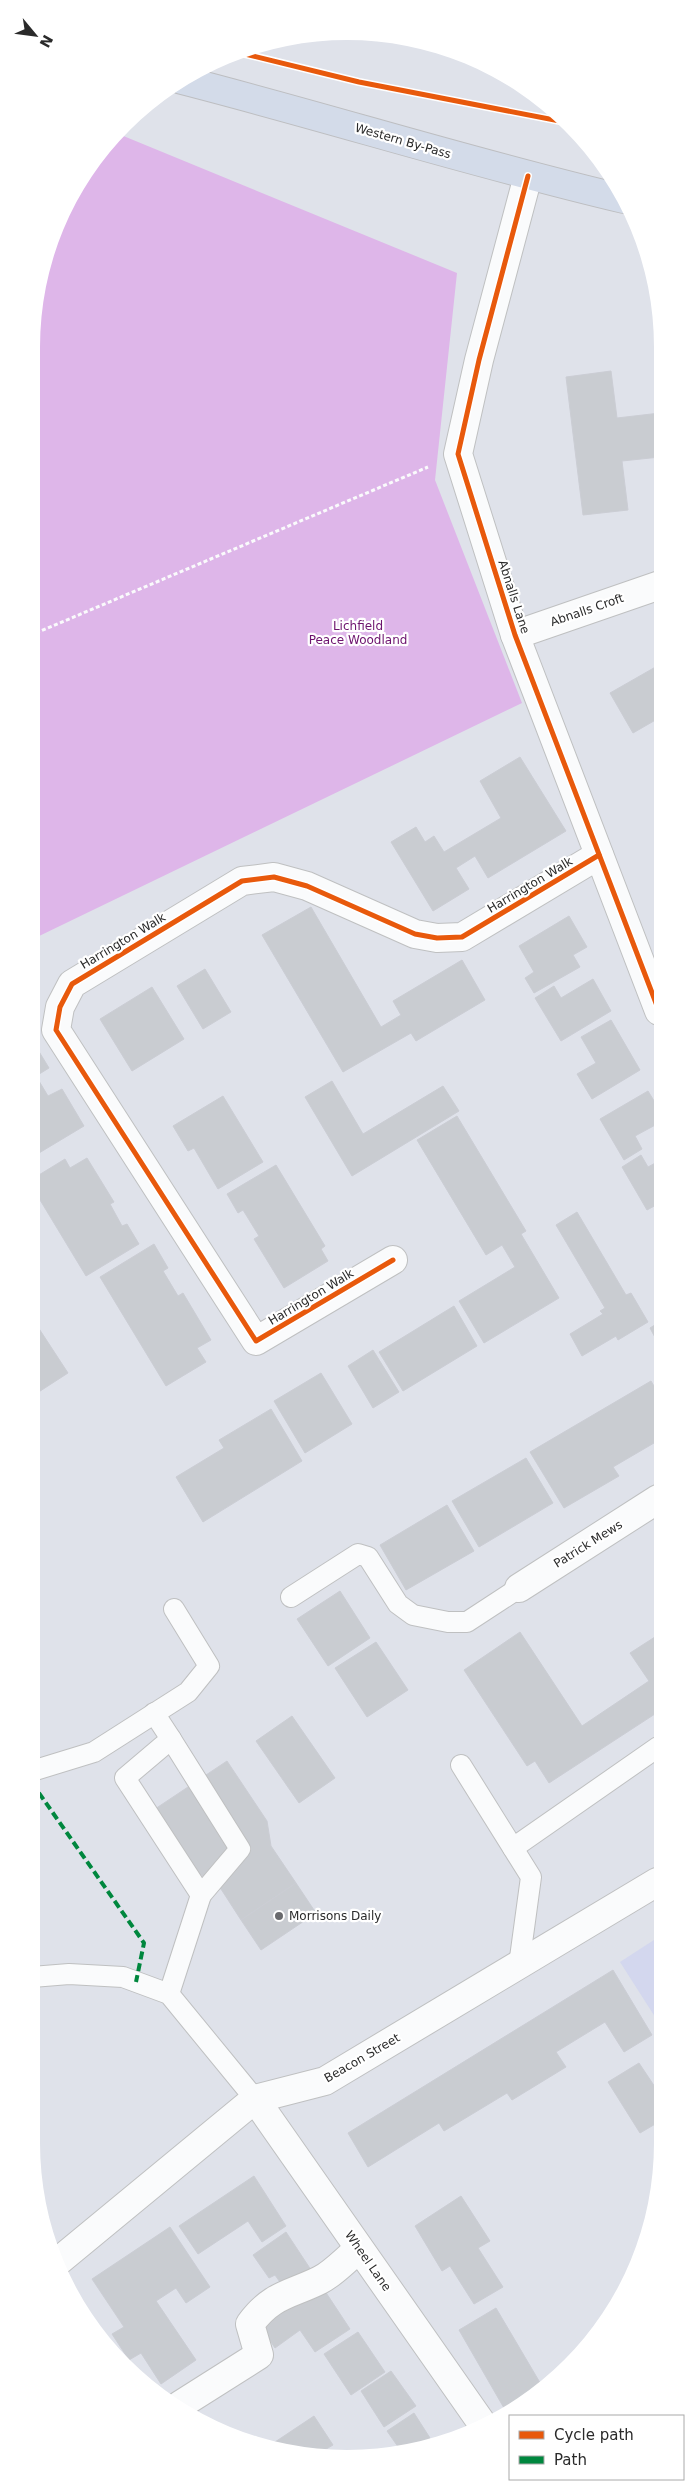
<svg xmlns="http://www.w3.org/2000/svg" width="694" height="2490" font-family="'DejaVu Sans',sans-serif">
  <rect width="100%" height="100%" fill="#dfe2ea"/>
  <polygon fill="#d3d7ee" points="657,1938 657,2020 620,1962"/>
  <polygon fill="#deb6e9" points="121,135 457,273 435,480 522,703 35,938 37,286 84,172"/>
  <g fill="#c9ccd1" stroke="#cbcdd4">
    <polygon points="611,371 617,418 660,413 660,457 622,461 628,510 583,515 566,377"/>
    <polygon points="659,665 659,718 633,733 610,693"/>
    <polygon points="520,757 566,831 488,878 475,856 456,868 469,889 433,911 391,842 416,827 425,842 434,836 444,852 501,818 480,781"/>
    <polygon points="311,907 381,1027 401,1015 393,1001 462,960 485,1000 416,1041 411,1033 343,1072 262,935"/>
    <polygon points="569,916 587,947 573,955 580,967 534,993 525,978 534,972 519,946"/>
    <polygon points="205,969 231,1012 203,1029 177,986"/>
    <polygon points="593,979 611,1011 561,1041 535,998 554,986 561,998"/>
    <polygon points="152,987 184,1039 132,1071 100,1019"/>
    <polygon points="611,1020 640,1070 592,1099 577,1074 596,1063 581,1037"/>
    <polygon points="35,1045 49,1068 36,1076 48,1096 62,1089 84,1126 34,1156"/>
    <polygon points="332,1081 363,1134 443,1086 459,1111 352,1176 305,1097"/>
    <polygon points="648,1091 659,1109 659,1123 635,1136 642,1149 624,1160 600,1119"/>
    <polygon points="223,1096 263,1162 218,1189 194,1148 188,1151 173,1126"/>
    <polygon points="457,1116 526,1231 521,1234 559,1298 484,1343 459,1301 515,1267 502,1245 486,1255 417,1140"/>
    <polygon points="641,1155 648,1167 659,1161 658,1204 647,1210 622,1167"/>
    <polygon points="87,1158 114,1202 110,1204 122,1226 127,1224 139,1244 86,1276 34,1190 34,1178 65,1159 70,1168"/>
    <polygon points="276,1165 325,1246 321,1249 328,1261 284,1288 254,1239 259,1236 243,1210 238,1213 227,1194"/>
    <polygon points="577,1212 626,1295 631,1293 648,1322 618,1340 616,1336 582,1356 570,1334 603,1314 600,1311 605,1308 556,1225"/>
    <polygon points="154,1244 168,1268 163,1271 178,1296 183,1293 211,1340 197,1348 206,1362 166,1386 100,1277"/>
    <polygon points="454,1306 477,1346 403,1391 379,1352"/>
    <polygon points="34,1321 68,1373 34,1395"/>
    <polygon points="658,1323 658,1343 650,1328"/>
    <polygon points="373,1350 399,1392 373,1408 348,1366"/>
    <polygon points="321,1373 352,1424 305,1453 274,1401"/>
    <polygon points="651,1381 658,1393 658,1449 654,1443 613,1467 619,1476 564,1508 530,1452"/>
    <polygon points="271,1409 302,1461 203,1522 176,1477 224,1448 219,1440"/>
    <polygon points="526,1458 553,1503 479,1547 452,1501"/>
    <polygon points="447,1505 474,1551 406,1590 380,1545"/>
    <polygon points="340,1591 370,1638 328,1666 297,1619"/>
    <polygon points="520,1632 582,1726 649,1681 630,1653 658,1635 658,1712 549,1783 535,1761 527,1766 464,1670"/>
    <polygon points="376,1642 408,1690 367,1717 335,1668"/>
    <polygon points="292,1716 335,1778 299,1803 256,1741"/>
    <polygon points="227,1761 267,1821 271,1846 296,1883 241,1920 221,1889 197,1872 155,1809"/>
    <polygon points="296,1883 316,1913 261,1950 241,1920"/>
    <polygon points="613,1970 652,2035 624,2052 605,2022 556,2052 566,2067 512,2100 507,2093 444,2131 439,2123 368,2167 348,2133"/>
    <polygon points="639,2063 657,2090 657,2123 640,2133 608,2082"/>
    <polygon points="254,2176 286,2226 262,2242 248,2221 198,2254 179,2226"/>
    <polygon points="461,2196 490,2241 478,2248 503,2287 474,2304 450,2266 442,2271 415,2226"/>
    <polygon points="170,2227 210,2287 186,2303 176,2288 156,2301 196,2360 161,2384 141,2353 129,2360 112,2334 124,2327 92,2279"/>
    <polygon points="286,2232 350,2329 315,2352 300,2330 275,2348 257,2321 291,2298 275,2275 269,2278 253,2255"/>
    <polygon points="496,2308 542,2386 504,2408 459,2330"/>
    <polygon points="358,2332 385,2372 351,2395 324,2354"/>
    <polygon points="391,2371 416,2406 384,2427 361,2391"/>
    <polygon points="414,2413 430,2438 412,2450 401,2451 387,2431"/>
    <polygon points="314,2416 333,2445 316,2455 272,2444"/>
  </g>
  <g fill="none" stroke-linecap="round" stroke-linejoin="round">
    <defs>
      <g id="lane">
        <polyline points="291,1597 358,1554 368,1557 398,1604 413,1615 448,1622 467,1622 519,1588"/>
        <polyline points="154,1713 171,1739 125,1778 201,1895 169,1994"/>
        <polyline points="171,1739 240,1849 201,1895"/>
        <polyline points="461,1765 531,1877 519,1965"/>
        <polyline points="32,1771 94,1752 188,1692 209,1666 174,1609"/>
        <polyline points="513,1848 658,1747"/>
        <polyline points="32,1977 69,1974 123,1977 169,1994 255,2099"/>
      </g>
      <g id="street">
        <polyline points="528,176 479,360 458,454 515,635 659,1011"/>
        <polyline points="515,635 660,585"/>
        <polyline points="393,1260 256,1341 56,1030 60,1007 72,984 242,881 274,877 307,886 415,934 437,938 462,937 599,855"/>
        <polyline points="519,1588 658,1499"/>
        <polyline points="255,2099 481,2422"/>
        <path d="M180 2405 259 2355 250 2324C272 2294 290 2295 320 2280 334 2273 347 2258 359 2249"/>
      </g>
      <polyline id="secondary" points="55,2264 255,2099 325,2081 657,1882"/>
      <path id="highway" d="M182 80C330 118 475 164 624 199"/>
    </defs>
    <use href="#lane" stroke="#bfc0c1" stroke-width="22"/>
    <use href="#street" stroke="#bfc0c1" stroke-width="30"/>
    <use href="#secondary" stroke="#bfc0c1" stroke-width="30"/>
    <use href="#highway" stroke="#bdbec1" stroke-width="30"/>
    <polyline stroke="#fafbfc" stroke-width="3" stroke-dasharray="4 2.5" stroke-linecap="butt" points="36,633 428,467"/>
    <use href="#lane" stroke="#fafbfc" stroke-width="20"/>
    <use href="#street" stroke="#fafbfc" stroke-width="28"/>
    <use href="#secondary" stroke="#fafbfc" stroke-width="28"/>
    <use href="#highway" stroke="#d3dbe9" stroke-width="28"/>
    <polyline stroke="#00873e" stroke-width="4" stroke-dasharray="8 4" stroke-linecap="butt" points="32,1783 144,1943 136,1982"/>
    <defs>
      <g id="cycleway">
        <polyline points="245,54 359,82 570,123"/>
        <polyline points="528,176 479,360 458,454 515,635 659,1011"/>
        <polyline points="393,1260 256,1341 56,1030 60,1007 72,984 242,881 274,877 307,886 415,934 437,938 462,937 599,855"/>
      </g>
    </defs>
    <use href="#cycleway" stroke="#fff" stroke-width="8"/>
    <use href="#cycleway" stroke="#e8590c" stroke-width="5"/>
  </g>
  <circle fill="#696a6d" stroke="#fff" stroke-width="2" cx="279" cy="1916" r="5"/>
  <g text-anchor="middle" stroke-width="4.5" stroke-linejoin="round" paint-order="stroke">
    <g font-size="12" fill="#2a2a2a" stroke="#fff">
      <text transform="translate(403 141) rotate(16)" y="4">Western By-Pass</text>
      <text transform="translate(514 597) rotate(72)" y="4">Abnalls Lane</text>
      <text transform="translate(587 610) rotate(-19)" y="4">Abnalls Croft</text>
      <text transform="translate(530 885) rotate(-31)" y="4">Harrington Walk</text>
      <text transform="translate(123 941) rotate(-31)" y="4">Harrington Walk</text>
      <text transform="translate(311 1297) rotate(-31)" y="4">Harrington Walk</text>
      <text transform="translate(588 1544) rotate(-32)" y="4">Patrick Mews</text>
      <text transform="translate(362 2058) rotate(-30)" y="4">Beacon Street</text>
      <text transform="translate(368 2261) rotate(55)" y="4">Wheel Lane</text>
    </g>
    <g font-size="12" fill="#6d136e" stroke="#fff">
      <text x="358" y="630">Lichfield<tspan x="358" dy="14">Peace Woodland</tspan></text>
    </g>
    <g font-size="12" fill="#2a2a2a" stroke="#fff" text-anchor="start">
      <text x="289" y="1920">Morrisons Daily</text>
    </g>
  </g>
  <path d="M0 0H694V2490H0ZM347 40H347A307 307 0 0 1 654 347V2143A307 307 0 0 1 347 2450H347A307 307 0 0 1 40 2143V347A307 307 0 0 1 347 40Z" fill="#fff" fill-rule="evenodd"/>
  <rect x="509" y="2415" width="175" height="65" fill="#ffffff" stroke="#aaaaaa"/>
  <rect x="519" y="2431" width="25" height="8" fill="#e8590c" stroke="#aaaaaa"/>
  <text x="554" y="2440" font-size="15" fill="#2a2a2a">Cycle path</text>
  <rect x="519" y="2456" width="25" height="8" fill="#00873e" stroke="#aaaaaa"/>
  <text x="554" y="2465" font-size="15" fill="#2a2a2a">Path</text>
  <g transform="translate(35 35) rotate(119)" stroke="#ffffff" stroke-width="4" paint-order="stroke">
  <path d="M0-4L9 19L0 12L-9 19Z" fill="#2a2a2a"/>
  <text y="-8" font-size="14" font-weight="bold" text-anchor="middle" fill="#2a2a2a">N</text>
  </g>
</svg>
